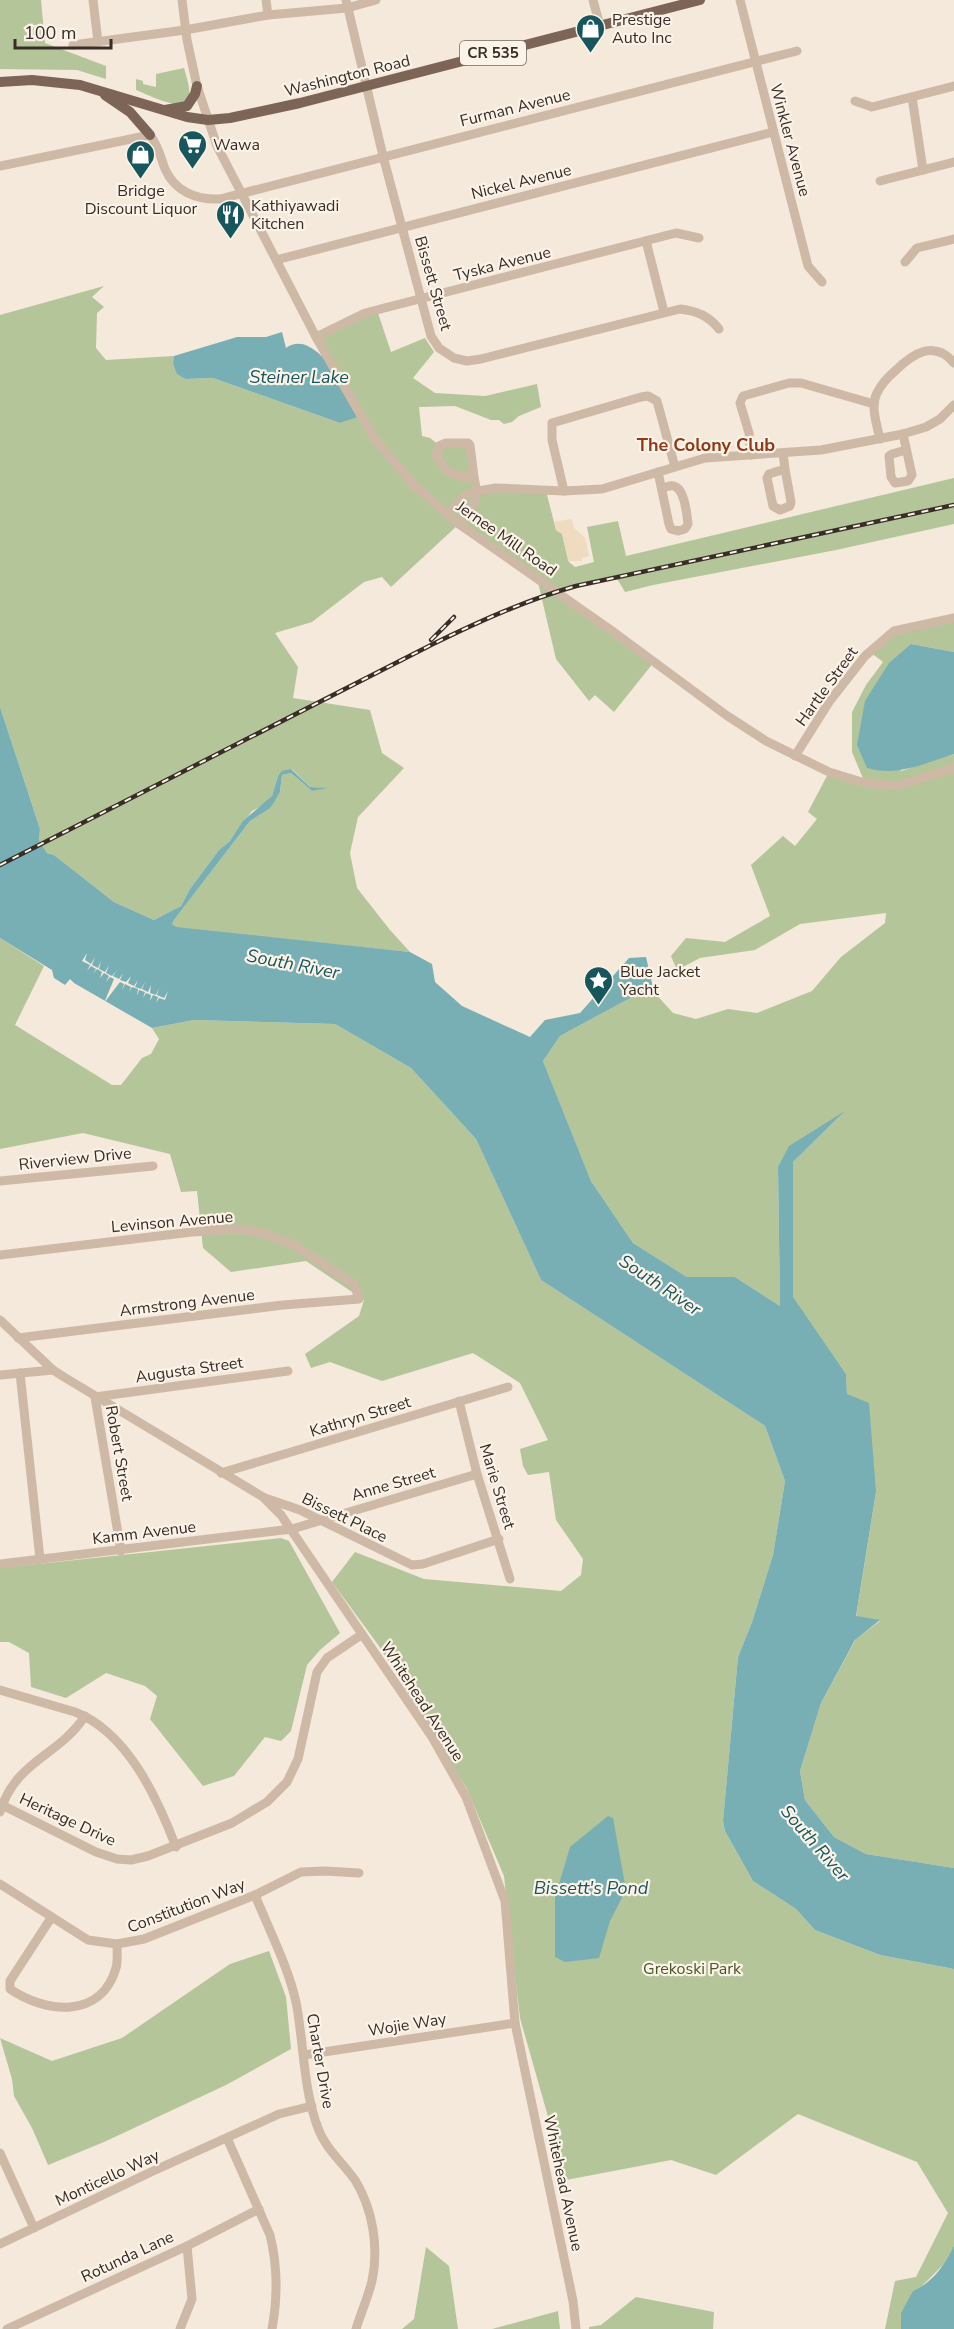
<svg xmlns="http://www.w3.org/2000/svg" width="954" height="2329" font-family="'Nunito Sans',sans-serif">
  <rect width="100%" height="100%" fill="#f4e9da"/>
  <g fill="#b4c599">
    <polygon points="0,0 41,0 45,43 106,66 106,79 77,70 0,69"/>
    <path d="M184 68C186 75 191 90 189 97 183 114 147 94 136 90V79L143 81V84L156 87V74Z"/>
    <polygon points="104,286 92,297 104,307 97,313 96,348 106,360 174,356 173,363 186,379 213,378 340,423 360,416 316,337 377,310 391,352 425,338 434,352 413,378 435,393 485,396 537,384 541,407 519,416 512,422 504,424 499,420 491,420 455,406 419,407 422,436 430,438 439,445 464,441 478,491 546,491 556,530 562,534 569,562 575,567 594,562 587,527 618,521 626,556 954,478 954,524 836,550 653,585 625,592 616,577 558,591 654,662 614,712 595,695 589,701 556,659 537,578 459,524 391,587 382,577 364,582 312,622 275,633 298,667 293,698 370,710 382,753 404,768 358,817 350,853 357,888 390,930 410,952 176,928 172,924 174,920 250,821 269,809 280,792 282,775 291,773 312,791 323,788 310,787 292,769 278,776 272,796 267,803 252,811 230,841 219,850 190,889 181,906 154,920 114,902 54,855 47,853 39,840 40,829 0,707 0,315"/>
    <polygon points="954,618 954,652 911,644 901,771 954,754 954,1868 866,1854 834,1837 805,1800 800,1771 821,1703 856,1639 880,1621 856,1617 876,1492 847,1394 846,1374 793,1298 793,1162 842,1114 778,1167 780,1306 735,1277 687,1277 633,1243 591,1181 543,1061 560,1036 647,989 654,992 673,1013 696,1019 728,1009 757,1013 812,991 841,957 885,923 886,913 800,924 755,950 700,958 677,970 671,956 686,938 725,942 770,916 751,865 783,836 795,846 817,819 808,812 829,772 865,783 852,752 852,712 866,685 883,662 870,652 894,631"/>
    <polygon points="0,938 44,966 15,1025 112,1085 121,1085 142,1058 151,1054 159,1039 152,1028 194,1020 335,1024 411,1068 476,1139 541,1280 765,1426 785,1481 773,1555 752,1622 738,1657 723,1821 725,1831 753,1881 796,1909 815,1930 880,1955 954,1969 954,2245 948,2260 920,2288 901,2313 901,2329 885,2329 895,2281 916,2277 948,2213 917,2162 798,2114 716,2175 671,2160 566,2180 520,2018 504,1876 467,1789 379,1646 332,1582 355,1552 424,1579 561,1591 581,1575 583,1559 556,1520 549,1472 528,1475 523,1466 520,1449 548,1440 520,1383 473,1353 382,1381 330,1362 311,1368 305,1354 359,1316 364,1300 306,1261 231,1272 203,1248 197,1191 181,1192 170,1154 83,1133 0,1149"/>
    <polygon points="281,1538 289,1541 340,1633 320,1650 307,1665 291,1731 281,1741 265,1737 234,1776 203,1786 150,1719 157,1696 145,1686 106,1673 66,1698 31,1687 29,1653 9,1642 0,1642 0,1568"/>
    <polygon points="269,1951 286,1997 291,2049 226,2085 104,2142 48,2165 32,2128 14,2096 12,2079 0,2038 52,2061 122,2038 230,1964"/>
    <polygon points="426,2247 449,2266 458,2329 402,2329 414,2319"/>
    <polygon points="636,2297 714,2312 713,2329 589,2329 589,2327 601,2325"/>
    <polygon points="558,2311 560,2329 492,2329"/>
  </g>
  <polygon fill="#eedbc0" points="570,519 572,520 574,528 585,538 589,556 582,558 582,561 568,561 562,534 556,530 554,522"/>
  <g fill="#77afb4">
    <path d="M282 332 286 348C316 326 350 396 361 416L340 423 213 378 186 379 177 374 173 363 174 356 237 337H266Z"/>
    <path d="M911 644 954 652V754C926 763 897 777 867 768L857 745 865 701 889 663Z"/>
    <polygon points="0,707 40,829 39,840 47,853 54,855 114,902 154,920 181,906 190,889 219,850 230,841 243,821 272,796 278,776 282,771 291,769 310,787 327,788 312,791 291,773 282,775 280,792 273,804 269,809 250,821 174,920 172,924 176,927 410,952 432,964 435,982 462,1006 530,1037 545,1020 580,1013 629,958 646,957 654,992 647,989 560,1036 543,1061 591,1181 633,1243 687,1277 735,1277 780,1306 778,1167 789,1146 845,1111 793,1162 793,1297 846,1374 847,1394 869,1403 876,1492 856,1616 880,1620 855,1640 821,1703 800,1771 805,1800 834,1837 866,1854 954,1868 954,1969 880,1955 815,1930 796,1909 753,1881 725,1831 723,1821 738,1657 752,1622 773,1555 785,1481 765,1426 541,1280 476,1139 411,1068 335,1024 194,1020 152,1028 74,983 70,979 65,985 54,978 52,970 0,938"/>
    <polygon points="608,1816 613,1818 626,1890 610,1921 599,1958 565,1962 555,1957 555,1898 570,1847"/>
    <path d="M954 2245V2329H901V2313L913 2291C931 2284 947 2263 954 2245Z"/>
  </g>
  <polygon fill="#f4e9da" points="87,953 85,960 91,964 95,957 92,965 98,968 101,961 99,969 105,972 109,965 106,973 112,976 117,970 113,976 119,979 123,973 120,980 126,982 131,976 128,983 134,986 138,980 135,987 141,989 145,982 142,989 148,992 151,985 150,993 156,995 159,988 157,995 164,998 168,991 165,1000 159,998 156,1003 158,997 153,995 150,1001 151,995 146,993 143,998 145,992 139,990 137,996 138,989 132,987 129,992 131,987 125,984 122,990 124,984 120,982 104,1003 114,979 110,977 106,982 109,976 104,973 100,978 102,972 97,969 93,974 96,969 91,966 87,971 90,965 82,961"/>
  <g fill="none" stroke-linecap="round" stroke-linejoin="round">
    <g stroke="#cdb9a5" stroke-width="9">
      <polyline points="93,0 98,42"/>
      <polyline points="182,0 187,40 197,86 217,146 316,337 356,407 375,439 414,485 459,524 615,633 726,715 766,741 829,772 865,783 896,786 954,768"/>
      <polyline points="266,0 268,15"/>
      <path d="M346 0 383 156 431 336 439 348 454 358 467 361 481 359 680 309C697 311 709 316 719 329"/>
      <polyline points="593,0 600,26"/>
      <polyline points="740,0 808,266 822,282"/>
      <polyline points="73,45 185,30 268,15 347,8 376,0"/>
      <polyline points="912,97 923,170"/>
      <polyline points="855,101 872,107 954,86"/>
      <path d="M0 166 150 135C159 147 160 156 165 169 175 192 197 200 220 199L797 51"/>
      <polyline points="880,181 954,162"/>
      <polyline points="646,241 664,312"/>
      <polyline points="276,260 773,132"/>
      <polyline points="905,262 917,248 954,239"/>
      <polyline points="316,337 365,313 676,233 699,238"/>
      <polyline points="903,434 912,475 908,481 895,483 891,477 889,456 892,454 906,450"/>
      <path d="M880 439C877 425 870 406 877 393 881 385 888 377 895 371 912 354 934 339 954 363"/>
      <polyline points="783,453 785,469 769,474 767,478 773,506 780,510 790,506 791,502 785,469"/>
      <polyline points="751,455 749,433 740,403 743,396 789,383 801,383 874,404"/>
      <path d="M658 472 669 524 671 529 678 531 685 529 688 524C687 515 685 492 676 487 672 484 667 487 662 488"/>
      <polyline points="564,491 552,440 552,423 641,397 648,396 657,401 675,467"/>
      <polyline points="448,515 465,495 478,491 496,488 564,491 602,489 705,458 821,450 903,434 926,427 940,419 954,405"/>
      <path d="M459 524C474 505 480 501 474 477 451 477 448 475 436 455L439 446 446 443H468L470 445 474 477"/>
      <polyline points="795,756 829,702 865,656 894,631 954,618"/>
      <polyline points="0,1181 153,1166"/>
      <polyline points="0,1255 192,1232 241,1229 266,1234 294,1245 354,1284 359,1299 283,1305 18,1338"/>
      <polyline points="0,1320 53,1370 64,1377 263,1497 281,1515 432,1737 466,1797 505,1901 515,2023 573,2301 576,2329"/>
      <polyline points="20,1373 40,1559"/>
      <polyline points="0,1375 53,1370"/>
      <polyline points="459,1401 477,1474 510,1579"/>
      <polyline points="221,1473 508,1387"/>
      <polyline points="265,1498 300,1510 412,1565 423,1564 499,1539"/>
      <polyline points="121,1551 95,1397 288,1371"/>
      <polyline points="0,1564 292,1529 477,1474"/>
      <path d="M0 1690 75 1712C127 1732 157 1797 176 1847"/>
      <polyline points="2,1805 96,1852 117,1859 131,1860 148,1856 232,1823 267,1802 287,1782 298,1759 317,1672 327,1658 361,1635"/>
      <path d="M0 1812C15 1761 59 1756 85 1716"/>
      <polyline points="0,1884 88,1940 117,1944 144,1939 255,1895 301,1872 325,1871 359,1873"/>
      <path d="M255 1895C269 1930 288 1966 296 2002 304 2043 303 2089 318 2128 325 2148 343 2163 355 2180 373 2209 379 2248 372 2281 368 2297 361 2313 356 2329"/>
      <path d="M51 1918 10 1981V1989C45 2013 101 2020 116 1968 118 1961 117 1952 117 1944"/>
      <polyline points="304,2055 515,2023"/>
      <path d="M227 2138 270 2235C278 2267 278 2296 272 2329"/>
      <polyline points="0,2153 34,2228"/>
      <polyline points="0,2244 151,2172 279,2114 312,2106"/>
      <polyline points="7,2329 187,2246 259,2209"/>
      <polyline points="180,2329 192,2299 187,2246"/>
    </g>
    <g stroke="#7c6557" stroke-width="10">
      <polyline points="0,82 32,80 80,85 187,117 208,120 230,118 300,103 700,0"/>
      <polyline points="105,95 130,112 150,135"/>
      <polyline points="165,110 187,106 195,94 197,86"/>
    </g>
    <defs>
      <g id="rail">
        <polyline points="431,640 454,617"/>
        <path d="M0 865 433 644C480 621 526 600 576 586L954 505"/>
      </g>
    </defs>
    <use href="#rail" stroke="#382d27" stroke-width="4.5"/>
    <use href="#rail" stroke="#fbf3e7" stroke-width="2" stroke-dasharray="7" stroke-linecap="butt"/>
  </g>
  <defs>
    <symbol id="shop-pin" viewBox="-11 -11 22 30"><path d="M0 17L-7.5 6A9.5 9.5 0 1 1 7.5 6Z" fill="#18565e" stroke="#fbf3e7"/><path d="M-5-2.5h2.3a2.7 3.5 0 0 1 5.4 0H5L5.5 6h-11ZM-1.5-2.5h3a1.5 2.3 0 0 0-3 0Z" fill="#fff"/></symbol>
    <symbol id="supermarket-pin" viewBox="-11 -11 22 30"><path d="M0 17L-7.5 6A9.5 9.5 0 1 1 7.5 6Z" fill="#18565e" stroke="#fbf3e7"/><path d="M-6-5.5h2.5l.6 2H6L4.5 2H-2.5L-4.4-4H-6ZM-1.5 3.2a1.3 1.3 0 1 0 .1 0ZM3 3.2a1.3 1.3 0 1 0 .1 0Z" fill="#fff"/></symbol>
    <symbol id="restaurant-pin" viewBox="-11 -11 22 30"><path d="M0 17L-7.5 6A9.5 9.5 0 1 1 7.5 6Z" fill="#18565e" stroke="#fbf3e7"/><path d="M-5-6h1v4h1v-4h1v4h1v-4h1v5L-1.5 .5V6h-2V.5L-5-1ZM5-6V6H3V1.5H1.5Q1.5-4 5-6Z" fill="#fff"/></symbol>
    <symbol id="sight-pin" viewBox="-11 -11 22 30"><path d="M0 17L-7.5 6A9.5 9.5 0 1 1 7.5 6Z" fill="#18565e" stroke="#fbf3e7"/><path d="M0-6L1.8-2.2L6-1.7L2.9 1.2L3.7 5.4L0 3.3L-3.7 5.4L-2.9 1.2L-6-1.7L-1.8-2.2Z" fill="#fff"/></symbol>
  </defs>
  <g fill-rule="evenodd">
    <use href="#shop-pin" x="574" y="12" width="33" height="45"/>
    <use href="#supermarket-pin" x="176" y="128" width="33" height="45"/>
    <use href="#shop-pin" x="124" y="138" width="33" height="45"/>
    <use href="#restaurant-pin" x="214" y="198" width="33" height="45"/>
    <use href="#sight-pin" x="582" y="964" width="33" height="45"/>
  </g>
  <g text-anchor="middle" stroke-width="4.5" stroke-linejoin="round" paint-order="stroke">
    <rect fill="#fbf3e7" stroke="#726861" stroke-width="1.5" x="460" y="41" width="66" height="24" rx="4.5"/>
    <g font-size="15" font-weight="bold" fill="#382d27">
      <text x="493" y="58">CR 535</text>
    </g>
    <g font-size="16" fill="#382d27" stroke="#fbf3e7" text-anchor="start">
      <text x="612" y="25">Prestige<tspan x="612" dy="18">Auto Inc</tspan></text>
      <text x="213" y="150">Wawa</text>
      <text x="141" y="196" text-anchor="middle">Bridge<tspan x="141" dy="18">Discount Liquor</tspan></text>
      <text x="251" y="211">Kathiyawadi<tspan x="251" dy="18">Kitchen</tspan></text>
      <text x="620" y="977">Blue Jacket<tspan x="620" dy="18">Yacht</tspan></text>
    </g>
    <g font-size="16" fill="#382d27" stroke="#fbf3e7">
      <text transform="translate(347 75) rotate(-14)" y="6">Washington Road</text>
      <text transform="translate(515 107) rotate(-14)" y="6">Furman Avenue</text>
      <text transform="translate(791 140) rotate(75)" y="6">Winkler Avenue</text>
      <text transform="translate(521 181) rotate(-14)" y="6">Nickel Avenue</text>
      <text transform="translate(502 263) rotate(-14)" y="6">Tyska Avenue</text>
      <text transform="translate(434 283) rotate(74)" y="6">Bissett Street</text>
      <text transform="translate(507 538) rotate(35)" y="6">Jernee Mill Road</text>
      <text transform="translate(826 686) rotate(-54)" y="6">Hartle Street</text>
      <text transform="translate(75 1158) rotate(-6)" y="6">Riverview Drive</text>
      <text transform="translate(172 1221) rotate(-5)" y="6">Levinson Avenue</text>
      <text transform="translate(187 1302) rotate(-7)" y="6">Armstrong Avenue</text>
      <text transform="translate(189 1369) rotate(-8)" y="6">Augusta Street</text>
      <text transform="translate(360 1416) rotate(-17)" y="6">Kathryn Street</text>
      <text transform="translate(120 1453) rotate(80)" y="6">Robert Street</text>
      <text transform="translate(393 1483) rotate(-16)" y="6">Anne Street</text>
      <text transform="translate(498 1486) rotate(73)" y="6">Marie Street</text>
      <text transform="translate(345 1517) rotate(26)" y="6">Bissett Place</text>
      <text transform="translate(144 1532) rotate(-7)" y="6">Kamm Avenue</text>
      <text transform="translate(423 1701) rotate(57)" y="6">Whitehead Avenue</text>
      <text transform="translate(68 1819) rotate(25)" y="6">Heritage Drive</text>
      <text transform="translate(186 1905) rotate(-21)" y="6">Constitution Way</text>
      <text transform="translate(407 2024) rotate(-9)" y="6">Wojie Way</text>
      <text transform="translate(321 2061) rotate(80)" y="6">Charter Drive</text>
      <text transform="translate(107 2177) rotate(-25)" y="6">Monticello Way</text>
      <text transform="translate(564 2183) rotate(78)" y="6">Whitehead Avenue</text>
      <text transform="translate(127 2256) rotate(-25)" y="6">Rotunda Lane</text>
    </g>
    <g font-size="16" fill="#455928" stroke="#fbf3e7">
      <text x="692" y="1974">Grekoski Park</text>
    </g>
    <g font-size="18" font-style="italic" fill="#18565e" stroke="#fbf3e7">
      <text x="299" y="383">Steiner Lake</text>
      <text transform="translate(293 964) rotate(11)" y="6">South River</text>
      <text transform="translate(660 1285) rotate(34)" y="6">South River</text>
      <text transform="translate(815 1843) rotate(49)" y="6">South River</text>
      <text x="591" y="1894">Bissett's Pond</text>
    </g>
    <g font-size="18" font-weight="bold" fill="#8f3a18" stroke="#fbf3e7">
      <text x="706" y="451">The Colony Club</text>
    </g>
  </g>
  <path d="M15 39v9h96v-9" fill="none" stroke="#382d27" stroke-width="3"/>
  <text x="24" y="39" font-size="18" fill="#382d27" stroke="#fbf3e7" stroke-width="4.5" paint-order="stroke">100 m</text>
</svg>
